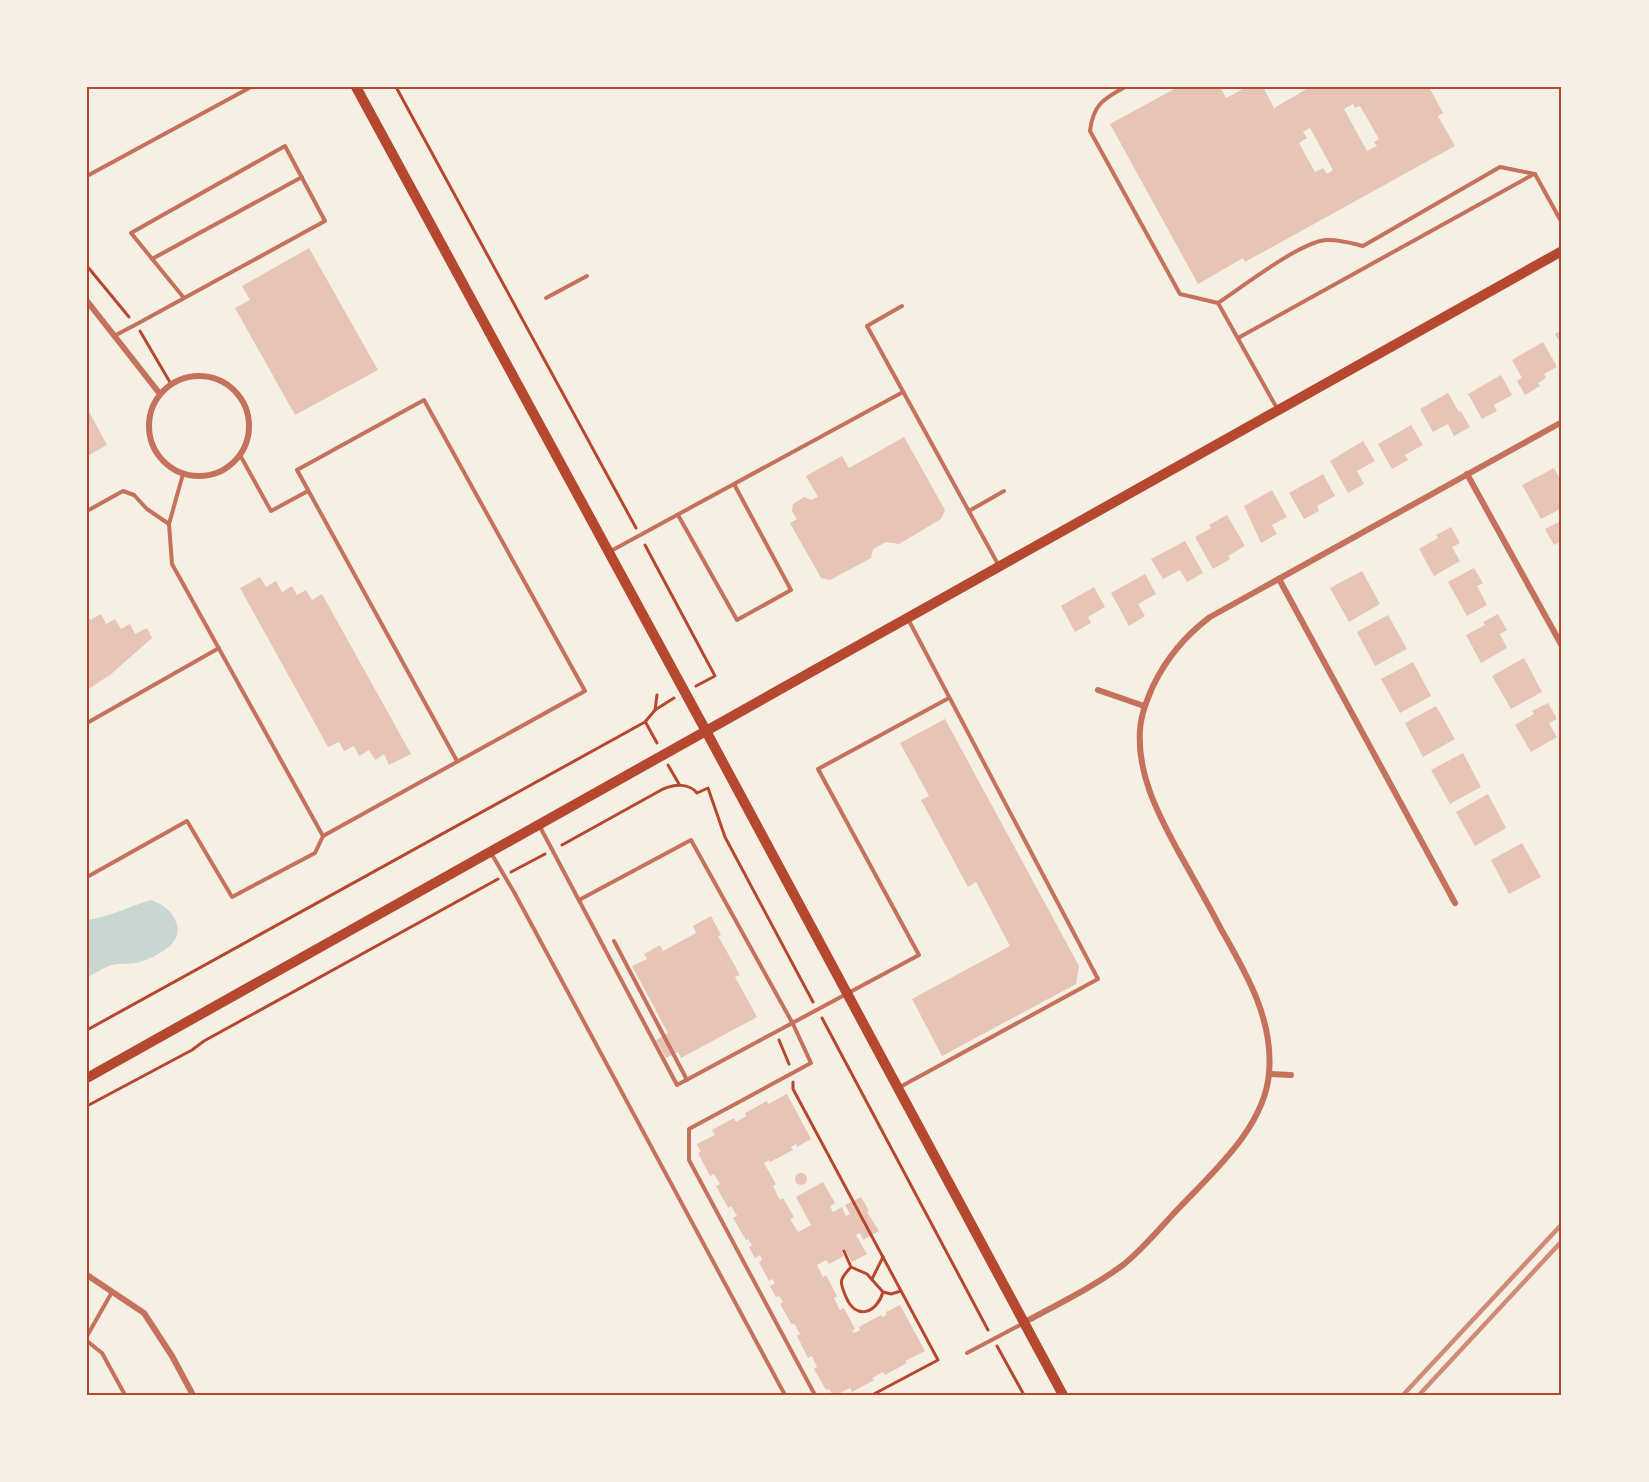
<svg xmlns="http://www.w3.org/2000/svg" width="1649" height="1482" font-family="'IBM Plex Sans',sans-serif">
  <rect width="100%" height="100%" fill="#f6efe4"/>
  <path fill="#c9d6d2" d="M151 900C164 905 173 911 177 925 183 945 152 959 136 963 128 964 120 963 112 965 103 968 95 973 87 978V920C109 917 130 906 151 900Z"/>
  <g fill="#e6c5b7" fill-rule="evenodd">
    <path d="M1178 87H1220L1226 98 1247 87H1263L1274 108 1310 87H1429L1443 113 1438 116 1455 146 1245 262 1243 258 1198 284 1110 124ZM1353 104 1355 108 1360 106 1379 139 1374 142 1377 146 1367 151 1344 109ZM1310 128 1333 170 1327 174 1323 168 1315 172 1299 143 1307 138 1303 132Z"/>
    <polygon points="309,248 378,370 295,415 235,308 250,300 242,286"/>
    <polygon points="1562,330 1562,346 1555,334"/>
    <polygon points="1543,342 1557,367 1544,374 1546,378 1538,383 1540,386 1525,395 1517,381 1522,378 1512,360"/>
    <polygon points="1501,375 1512,395 1494,405 1497,411 1482,419 1468,394"/>
    <polygon points="1448,393 1459,412 1461,411 1470,427 1454,436 1448,424 1433,432 1420,409"/>
    <polygon points="87,408 107,445 87,456"/>
    <polygon points="1411,425 1423,445 1405,455 1408,460 1392,469 1378,444"/>
    <polygon points="904,437 945,510 941,519 899,544 886,542 873,549 871,558 830,580 821,578 790,523 797,519 792,511 793,504 804,497 811,500 818,497 806,476 842,456 849,468"/>
    <polygon points="1363,441 1375,461 1357,471 1364,484 1348,493 1330,461"/>
    <polygon points="1554,468 1562,483 1562,508 1541,519 1522,485"/>
    <polygon points="1323,474 1335,496 1317,506 1319,511 1304,519 1289,493"/>
    <polygon points="1272,490 1287,517 1272,525 1277,534 1261,543 1244,506"/>
    <polygon points="1227,515 1245,546 1228,556 1230,559 1213,569 1195,537 1211,528 1209,525"/>
    <polygon points="1561,521 1562,541 1554,545 1545,529"/>
    <polygon points="1451,527 1460,543 1452,547 1460,561 1434,576 1419,549 1438,538 1436,535"/>
    <polygon points="1185,541 1203,573 1187,582 1180,570 1163,579 1151,559"/>
    <polygon points="1474,568 1483,583 1477,586 1487,605 1467,616 1448,582"/>
    <polygon points="1362,571 1380,604 1349,622 1330,588"/>
    <polygon points="1145,574 1156,594 1138,604 1145,616 1129,626 1111,593"/>
    <polygon points="260,577 266,587 276,581 282,592 292,586 297,595 306,590 312,600 322,594 411,754 389,765 384,754 375,760 369,750 359,756 354,746 344,751 339,742 328,747 240,588"/>
    <polygon points="1094,587 1105,607 1088,617 1091,623 1075,632 1061,606"/>
    <polygon points="87,614 90,620 101,614 106,624 115,619 121,629 130,624 135,634 147,628 152,638 110,675 87,690"/>
    <polygon points="1498,614 1507,630 1500,634 1507,648 1481,663 1466,635 1485,625 1483,622"/>
    <polygon points="1388,615 1407,649 1375,666 1357,632"/>
    <polygon points="1524,658 1542,692 1511,709 1492,676"/>
    <polygon points="1413,662 1431,696 1400,713 1381,679"/>
    <polygon points="1548,703 1557,719 1549,723 1557,737 1531,752 1515,725 1534,714 1532,711"/>
    <polygon points="1436,706 1455,739 1423,757 1405,723"/>
    <polygon points="945,719 1079,966 1076,984 942,1056 912,999 1010,946 976,882 968,887 921,800 929,796 900,743"/>
    <polygon points="1463,753 1481,787 1450,804 1431,770"/>
    <polygon points="1488,794 1506,828 1475,846 1456,812"/>
    <polygon points="1522,843 1541,877 1509,894 1491,860"/>
    <polygon points="711,916 721,935 718,936 740,975 735,977 757,1017 681,1058 678,1052 666,1058 656,1040 668,1033 632,966 647,959 644,954 660,945 663,951 696,933 693,926"/>
    <polygon points="787,1094 811,1139 797,1147 796,1144 791,1147 793,1150 770,1162 769,1160 764,1163 776,1184 773,1186 780,1200 783,1198 794,1217 790,1219 798,1232 811,1225 796,1197 823,1182 835,1203 830,1206 833,1212 842,1207 846,1216 850,1214 845,1205 861,1197 869,1211 867,1212 879,1231 863,1240 860,1233 856,1235 867,1254 852,1262 845,1250 842,1252 844,1256 829,1264 826,1260 817,1265 823,1277 826,1275 837,1296 834,1298 840,1310 844,1308 855,1329 852,1331 854,1333 860,1330 859,1327 881,1315 882,1317 887,1315 886,1312 900,1305 925,1351 905,1361 907,1363 885,1375 883,1372 872,1378 874,1380 852,1392 850,1388 836,1395 833,1395 829,1389 826,1390 814,1369 817,1367 812,1356 808,1358 797,1336 800,1334 794,1323 792,1325 780,1304 783,1302 779,1296 776,1297 770,1286 775,1283 772,1279 769,1281 759,1262 762,1260 760,1255 755,1258 749,1247 752,1245 748,1239 746,1240 733,1218 737,1216 731,1206 728,1208 716,1186 720,1184 714,1174 710,1176 698,1153 701,1152 697,1144 715,1135 712,1130 734,1118 736,1122 746,1116 745,1113 767,1101 768,1104"/>
    <circle cx="801" cy="1179" r="6"/>
  </g>
  <g fill="none" stroke-linecap="round" stroke-linejoin="round">
    <g stroke="#b5482f" stroke-width="3">
      <polyline points="396,87 636,528"/>
      <polyline points="87,266 129,317"/>
      <polyline points="140,331 171,384"/>
      <polyline points="645,545 715,676 696,686"/>
      <polyline points="655,710 674,698"/>
      <polyline points="646,723 657,743"/>
      <polyline points="668,765 679,784"/>
      <path d="M562 845 663 789C675 784 689 783 697 793L708 788 725 837 813 1002"/>
      <polyline points="511,872 545,854"/>
      <polyline points="822,1018 988,1330"/>
      <polyline points="87,1030 645,722 655,710 657,695"/>
      <polyline points="779,1040 789,1064"/>
      <polyline points="793,1082 793,1089 938,1360 872,1395"/>
      <polyline points="87,1106 192,1050 204,1041 498,879"/>
      <path d="M844 1251 851 1267C838 1281 840 1282 846 1297 856 1321 877 1313 883 1292L867 1274 851 1267"/>
      <polyline points="872,1279 883,1257"/>
      <polyline points="883,1292 891,1294 901,1291"/>
      <polyline points="997,1346 1024,1395"/>
    </g>
    <g stroke="#c5725c" stroke-width="4">
      <path d="M1125 87C1103 99 1093 105 1090 131L1180 294 1218 303 1278 410"/>
      <polyline points="1535,174 1562,223"/>
      <polyline points="87,176 251,87"/>
      <polyline points="152,259 302,177"/>
      <polyline points="546,298 587,276"/>
      <path d="M1218 303C1242 287 1300 242 1326 240 1339 239 1351 243 1363 246L1500 167 1535 174"/>
      <polyline points="902,306 867,326 999,566"/>
      <polyline points="114,336 135,325 325,221 285,146 131,233 184,298"/>
      <polyline points="1238,338 1534,174"/>
      <polyline points="240,455 271,511 308,491"/>
      <polyline points="183,474 169,524 172,564 323,836"/>
      <polyline points="87,511 123,491 134,495 147,509 169,524"/>
      <polyline points="969,511 1004,491"/>
      <polyline points="678,515 737,620 791,590 734,484"/>
      <polyline points="609,552 903,392"/>
      <polyline points="87,723 219,648"/>
      <polyline points="539,825 677,1085 919,955 818,769 949,698"/>
      <polyline points="491,853 514,892 785,1395"/>
      <polyline points="87,877 187,821 232,897 315,853 323,836 585,691 424,400 297,470 457,761"/>
      <polyline points="579,900 691,840 793,1024 811,1063 689,1129 689,1160 815,1395"/>
      <polyline points="614,941 687,1080"/>
      <polyline points="900,1087 1098,979 908,619"/>
      <polyline points="87,1336 112,1292"/>
      <polyline points="87,1341 102,1353 125,1395"/>
      <polyline points="967,1353 1022,1324"/>
    </g>
    <g stroke="#c5725c" stroke-width="6">
      <polyline points="87,301 160,394"/>
      <circle cx="199" cy="426" r="50"/>
      <polyline points="1467,474 1562,646"/>
      <polyline points="1279,579 1455,903"/>
      <polyline points="1098,690 1144,706"/>
      <polyline points="1269,1074 1291,1075"/>
      <polyline points="87,1275 144,1313 172,1356 193,1395"/>
      <path d="M1025 1322C1058 1304 1093 1287 1123 1265 1143 1249 1160 1228 1177 1210 1212 1173 1265 1127 1269 1073 1274 1020 1246 973 1221 929 1207 902 1192 876 1177 849 1157 812 1137 773 1140 730 1141 714 1147 700 1153 686 1166 659 1186 635 1210 617L1562 422"/>
    </g>
    <g stroke="#b5482f" stroke-width="10">
      <polyline points="356,87 706,731 1063,1395"/>
      <polyline points="87,1078 1562,251"/>
    </g>
    <g stroke="#cf8b77" stroke-width="4.5">
      <polyline points="1403,1395 1562,1224"/>
      <polyline points="1419,1395 1562,1241"/>
    </g>
  </g>
  <rect width="1649" height="1482" fill="none" stroke="#f6efe4" stroke-width="177"/>
  <rect x="88" y="88" width="1472" height="1306" fill="none" stroke="#b5482f" stroke-width="2"/>
</svg>
